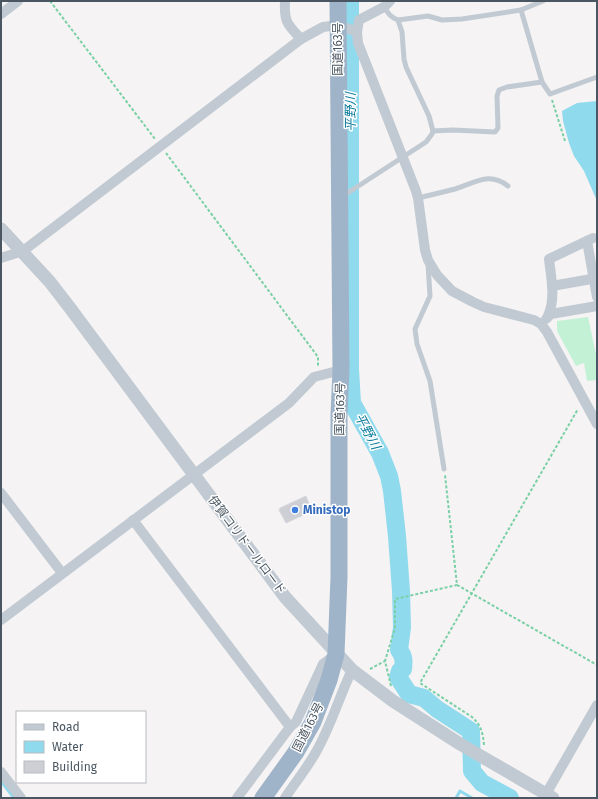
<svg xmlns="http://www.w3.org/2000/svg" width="598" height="799" font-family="'Fira Sans','Noto Sans JP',sans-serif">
  <rect width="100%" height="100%" fill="#f5f3f3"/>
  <polygon fill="#c3f1d5" points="588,317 597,359 597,380 587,381 584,363 576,366 557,331 557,321"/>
  <polygon fill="#90daee" points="597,101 597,201 584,171 574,156 569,143 563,121 562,111 577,103"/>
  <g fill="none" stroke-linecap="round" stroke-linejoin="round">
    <g stroke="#90daee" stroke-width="3">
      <polyline points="1,781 14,798"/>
      <polyline points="456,798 460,791 472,798"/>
    </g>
    <path stroke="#90daee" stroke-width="18" d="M350 1V369L352 403 380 453 389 476 392 491 397 536 401 591 402 627 399 650C404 656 404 661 403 669L400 671 398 677 409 694 424 698 437 709 471 731 472 771 482 783 510 798"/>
  </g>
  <polygon fill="#cdcfd5" stroke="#d7d9de" points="306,496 312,511 286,523 279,510 280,508"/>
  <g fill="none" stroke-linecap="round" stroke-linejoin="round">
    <g stroke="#7ad0a6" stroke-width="2" stroke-dasharray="3 2" stroke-linecap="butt">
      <polyline points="50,1 155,139"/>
      <polyline points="552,100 565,141"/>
      <polyline points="166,153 318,357 318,367"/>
      <polyline points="457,585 597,665"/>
      <polyline points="370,669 385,661"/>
      <polyline points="391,686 385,661 395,628 395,599 457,585 445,475"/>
      <path d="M484 745C483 733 481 725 472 717L420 683 578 409"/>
    </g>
    <g stroke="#c1cad2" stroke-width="5">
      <path d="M384 7C388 13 391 18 398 20L428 16 442 20 462 19 521 10 543 1"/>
      <polyline points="521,10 542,82 550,94 597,77"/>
      <polyline points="398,20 402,32 404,59 406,67 429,116 433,131"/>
      <polyline points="343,196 426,142 432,134 433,131 453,130 495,132 498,128 497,96 499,90 507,87 542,82"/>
      <path d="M418 198C431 195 443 192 455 189 475 183 489 171 508 186"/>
      <polyline points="428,264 430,296 415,329 417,344 430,381 444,469"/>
    </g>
    <g stroke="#c1cad2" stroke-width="10">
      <path d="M285 1C284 22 287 24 301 39"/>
      <polyline points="390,1 384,7 359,20 357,32 358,43 416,191 418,198 425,250 428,260 437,275 452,291 473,302 484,307 534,320 541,324 547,332 597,424"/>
      <polyline points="1,14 18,1"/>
      <polyline points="587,241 597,297"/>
      <polyline points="1,258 23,251 301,39 323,27 338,25 357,32"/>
      <polyline points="552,286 597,278"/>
      <path d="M548 316C556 298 551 277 549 259L593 238"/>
      <polyline points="546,319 551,314 597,306"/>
      <polyline points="1,493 62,573"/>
      <polyline points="133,520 290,727 237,798"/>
      <polyline points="1,620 289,403 314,377 341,370"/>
      <polyline points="290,727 296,722 323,664 335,655"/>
      <polyline points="1,772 21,798"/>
      <polyline points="546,794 597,705"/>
      <path d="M285 798C295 783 307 768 316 752 331 726 339 697 352 670"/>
    </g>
    <polyline stroke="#c1cad2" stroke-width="13" points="1,229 50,282 70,308 285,597 352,670 393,701 460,744 553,798"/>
    <polyline stroke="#9fb4c9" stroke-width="17" points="263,798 296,752 313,722 329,680 336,654 339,577 339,415 341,370 338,1"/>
  </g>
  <circle fill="#3f7fe0" stroke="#fff" stroke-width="1.5" cx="295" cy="510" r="4"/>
  <g text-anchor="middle" stroke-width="3" stroke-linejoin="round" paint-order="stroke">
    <g font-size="12" fill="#4a5661" stroke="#fff">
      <text transform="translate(338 49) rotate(-90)" y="4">国道163号</text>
      <text transform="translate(340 409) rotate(-89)" y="4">国道163号</text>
      <text transform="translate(247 545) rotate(53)" y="4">伊賀コリドールロード</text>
      <text transform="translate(308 727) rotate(-63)" y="4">国道163号</text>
    </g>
    <g font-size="12" font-weight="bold" fill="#366cbe" stroke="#fff" text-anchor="start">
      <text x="303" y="514">Ministop</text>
    </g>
    <g font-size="13" font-style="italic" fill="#0c7c9b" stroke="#fff">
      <text transform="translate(350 112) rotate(-90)" y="5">平野川</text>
      <text transform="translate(368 431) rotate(62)" y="5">平野川</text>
    </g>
  </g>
  <rect width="598" height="799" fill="none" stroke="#4a5661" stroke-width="4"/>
  <rect x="16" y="711" width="130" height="72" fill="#ffffff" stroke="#b7bbc0"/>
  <rect x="24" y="724" width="20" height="6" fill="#c1cad2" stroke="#b7bbc0"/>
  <text x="52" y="731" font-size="12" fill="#4a5661">Road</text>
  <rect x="24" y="741" width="20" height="12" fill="#90daee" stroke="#b7bbc0"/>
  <text x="52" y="751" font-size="12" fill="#4a5661">Water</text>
  <rect x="24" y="761" width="20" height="12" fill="#cdcfd5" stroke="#b7bbc0"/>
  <text x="52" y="771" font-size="12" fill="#4a5661">Building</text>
</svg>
